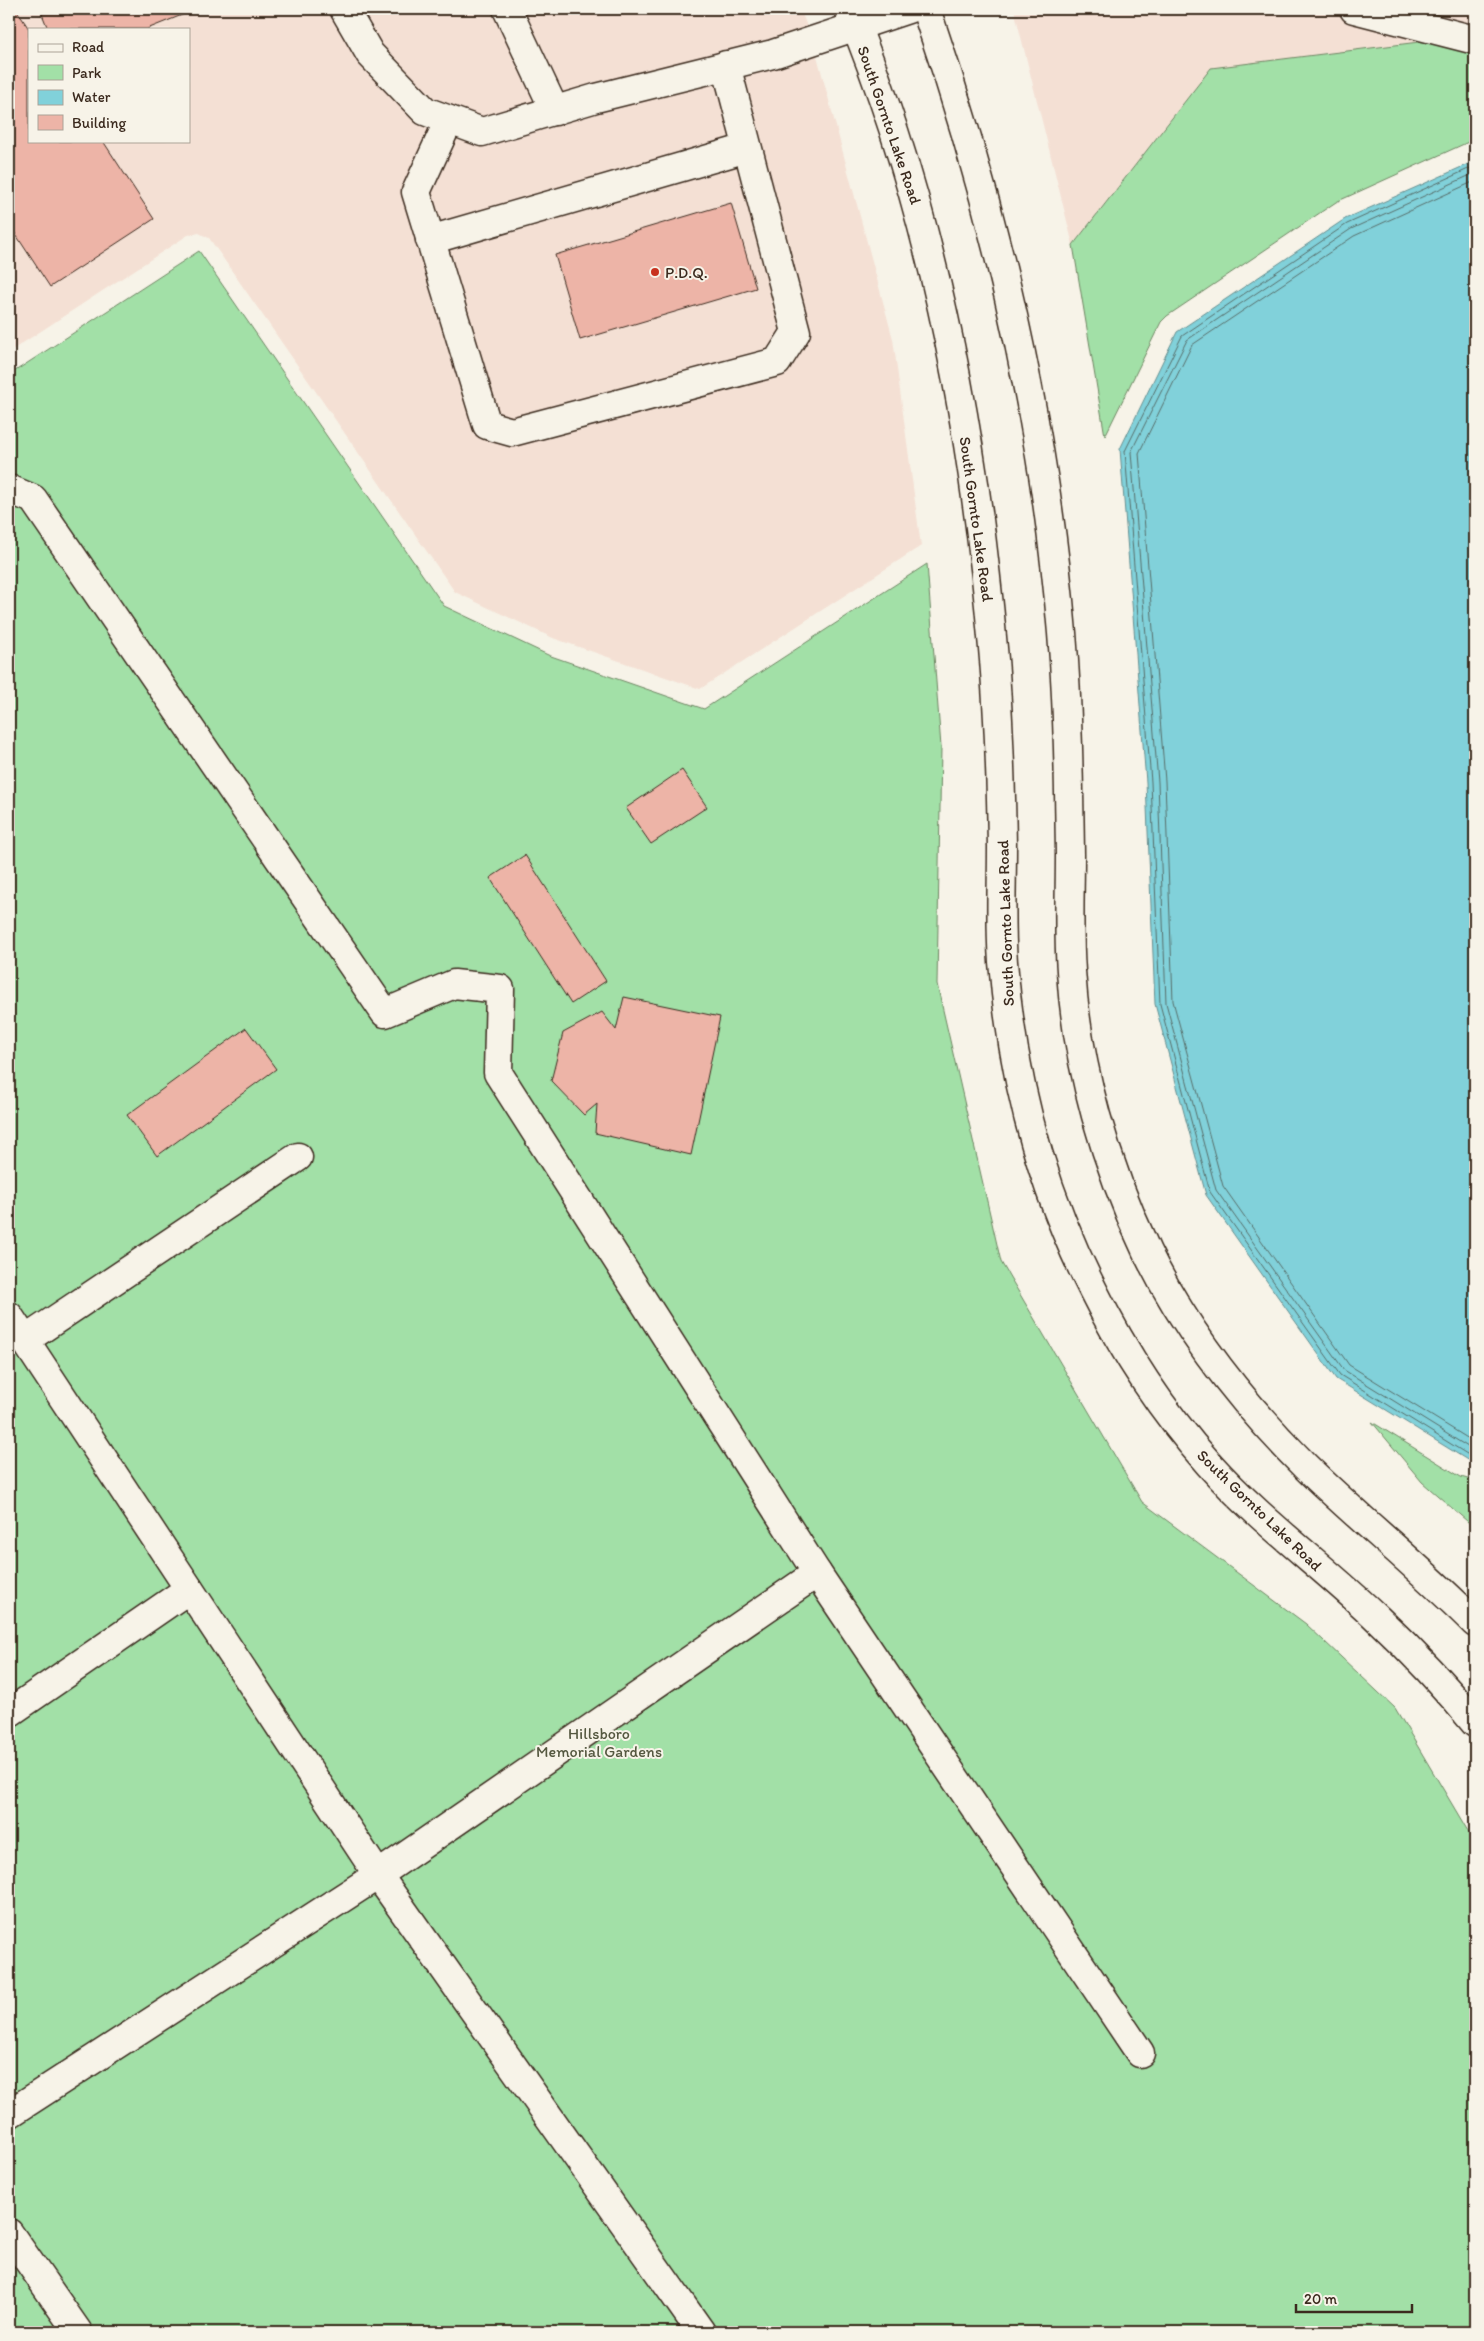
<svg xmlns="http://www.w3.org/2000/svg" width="1484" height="2341" font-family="Itim,sans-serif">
  <rect width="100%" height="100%" fill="#f7f3e8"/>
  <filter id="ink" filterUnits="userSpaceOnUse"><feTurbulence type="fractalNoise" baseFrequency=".02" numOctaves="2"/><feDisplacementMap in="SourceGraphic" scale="10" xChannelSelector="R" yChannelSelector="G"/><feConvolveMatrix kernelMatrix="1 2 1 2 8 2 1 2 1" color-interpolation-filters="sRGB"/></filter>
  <g filter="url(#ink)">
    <g fill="#f4e0d4" fill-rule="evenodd">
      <path d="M9 9H800L813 41 893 339 921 546 700 689 553 638 455 592 209 238 199 233 188 235 9 352ZM29 29H189V141H29Z"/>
      <polygon points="1014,9 1475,9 1475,35 1211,68 1073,245"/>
    </g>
    <g fill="#a2e0a7" stroke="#6e8562">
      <polygon points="1475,35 1475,139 1336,202 1167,316 1161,322 1105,436 1073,245 1211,68"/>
      <polygon points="199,251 444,606 548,655 704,709 927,564 941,747 937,984 1001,1262 1142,1502 1306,1624 1395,1708 1475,1843 1475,2332 9,2332 9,375"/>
      <polygon points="1372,1422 1461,1477 1471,1480 1475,1478 1475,1528 1422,1482"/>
    </g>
    <polygon fill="#81d1da" stroke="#658e8f" points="1475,161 1475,1457 1469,1461 1336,1379 1206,1195 1155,1004 1146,782 1120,449 1177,332 1345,219"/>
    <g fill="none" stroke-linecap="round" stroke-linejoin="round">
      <g stroke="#576d69" stroke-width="1">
        <polyline points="1475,166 1347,224 1182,336 1125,451 1151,782 1160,1004 1210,1192 1340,1375 1467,1454 1475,1453"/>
        <polyline points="1475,173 1351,229 1187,340 1131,452 1158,782 1166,1003 1216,1190 1344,1370 1468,1447 1475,1447"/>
        <polyline points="1475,181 1354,236 1192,345 1139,453 1165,781 1173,1001 1223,1186 1349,1365 1469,1439 1475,1439"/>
      </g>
    </g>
    <g fill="#edb4a7" stroke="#3b2a1e">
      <polygon points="9,9 16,9 29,29 29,141 103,141 154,219 50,287 9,224"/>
      <polygon points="40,9 197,9 147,29 48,29"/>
      <polygon points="731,203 756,288 580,340 555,255"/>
      <polygon points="682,770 707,807 651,844 626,808"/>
      <polygon points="525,855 606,981 571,1004 490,878"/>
      <polygon points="624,997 720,1017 691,1155 595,1133 597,1104 584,1115 551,1081 563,1033 602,1012 616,1030"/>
      <polygon points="246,1028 276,1069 157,1156 127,1115"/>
    </g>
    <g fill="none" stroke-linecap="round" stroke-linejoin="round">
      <defs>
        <g id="minor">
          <polyline points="344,9 370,54 425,111 482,132 596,98 773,54 908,9"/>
          <polyline points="507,9 555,111"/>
          <path d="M849 9C933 211 974 430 993 648 999 714 1001 781 1002 847 1002 885 1000 924 1003 962 1012 1076 1041 1188 1093 1290 1124 1353 1163 1412 1209 1464 1260 1521 1323 1566 1378 1619 1412 1651 1445 1686 1475 1723"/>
          <path d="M926 9C995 210 1044 420 1062 633 1068 707 1069 781 1070 855 1070 893 1068 932 1071 971 1077 1067 1106 1166 1147 1252 1186 1332 1243 1404 1305 1466 1360 1520 1421 1568 1475 1623"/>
          <polyline points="1354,9 1475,40"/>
          <polyline points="449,120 416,192 487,425 512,432 777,362 796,332 726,65"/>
          <polyline points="430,240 747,148"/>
          <polyline points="9,489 33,499 385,1013 454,984 500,989 498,1073 817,1573 1140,2053"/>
          <polyline points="9,1316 378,1875 701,2332"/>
          <polyline points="25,1340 298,1157"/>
          <polyline points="9,1713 189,1589"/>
          <polyline points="9,2114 378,1875 817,1573"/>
          <polyline points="9,2233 78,2332"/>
        </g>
      </defs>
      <use href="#minor" stroke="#3b2a1e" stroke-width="31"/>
      <use href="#minor" stroke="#f7f3e8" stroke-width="28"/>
    </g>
  </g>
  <circle fill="#c8321e" stroke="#f7f3e8" stroke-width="2" cx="655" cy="272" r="5"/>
  <g text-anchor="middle" stroke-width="4" stroke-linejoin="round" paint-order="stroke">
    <g font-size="16" fill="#3b2a1e" stroke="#f7f3e8">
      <text transform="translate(890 125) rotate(71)" y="6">South Gornto Lake Road</text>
      <text transform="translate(977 519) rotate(82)" y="6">South Gornto Lake Road</text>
      <text transform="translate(1005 923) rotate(-92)" y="6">South Gornto Lake Road</text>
      <text transform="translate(1260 1510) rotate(44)" y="6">South Gornto Lake Road</text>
    </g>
    <g font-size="16" fill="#3b2a1e" stroke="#f7f3e8" text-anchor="start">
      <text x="665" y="278">P.D.Q.</text>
    </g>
    <g font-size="16" fill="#555840" stroke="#f7f3e8">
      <text x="599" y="1739">Hillsboro<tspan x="599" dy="18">Memorial Gardens</tspan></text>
    </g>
  </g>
  <rect width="1484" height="2341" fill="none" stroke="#f7f3e8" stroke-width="30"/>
  <rect x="15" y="15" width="1454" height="2311" fill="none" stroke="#3b2a1e" stroke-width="2" filter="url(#ink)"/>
  <rect x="28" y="28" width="162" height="115" fill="#f7f3e8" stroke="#aca397"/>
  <rect x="38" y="44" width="25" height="8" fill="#f7f3e8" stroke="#aca397"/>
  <text x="72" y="52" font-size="15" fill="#3b2a1e">Road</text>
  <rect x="38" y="65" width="25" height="15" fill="#a2e0a7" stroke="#aca397"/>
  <text x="72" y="78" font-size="15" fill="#3b2a1e">Park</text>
  <rect x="38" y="90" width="25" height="15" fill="#81d1da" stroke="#aca397"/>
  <text x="72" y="102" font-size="15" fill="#3b2a1e">Water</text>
  <rect x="38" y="115" width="25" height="15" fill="#edb4a7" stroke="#aca397"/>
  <text x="72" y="128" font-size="15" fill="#3b2a1e">Building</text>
  <path d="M1296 2304v8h116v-8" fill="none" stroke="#3b2a1e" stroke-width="2.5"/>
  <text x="1304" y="2304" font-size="15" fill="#3b2a1e" stroke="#f7f3e8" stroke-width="4" paint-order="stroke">20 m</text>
</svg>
